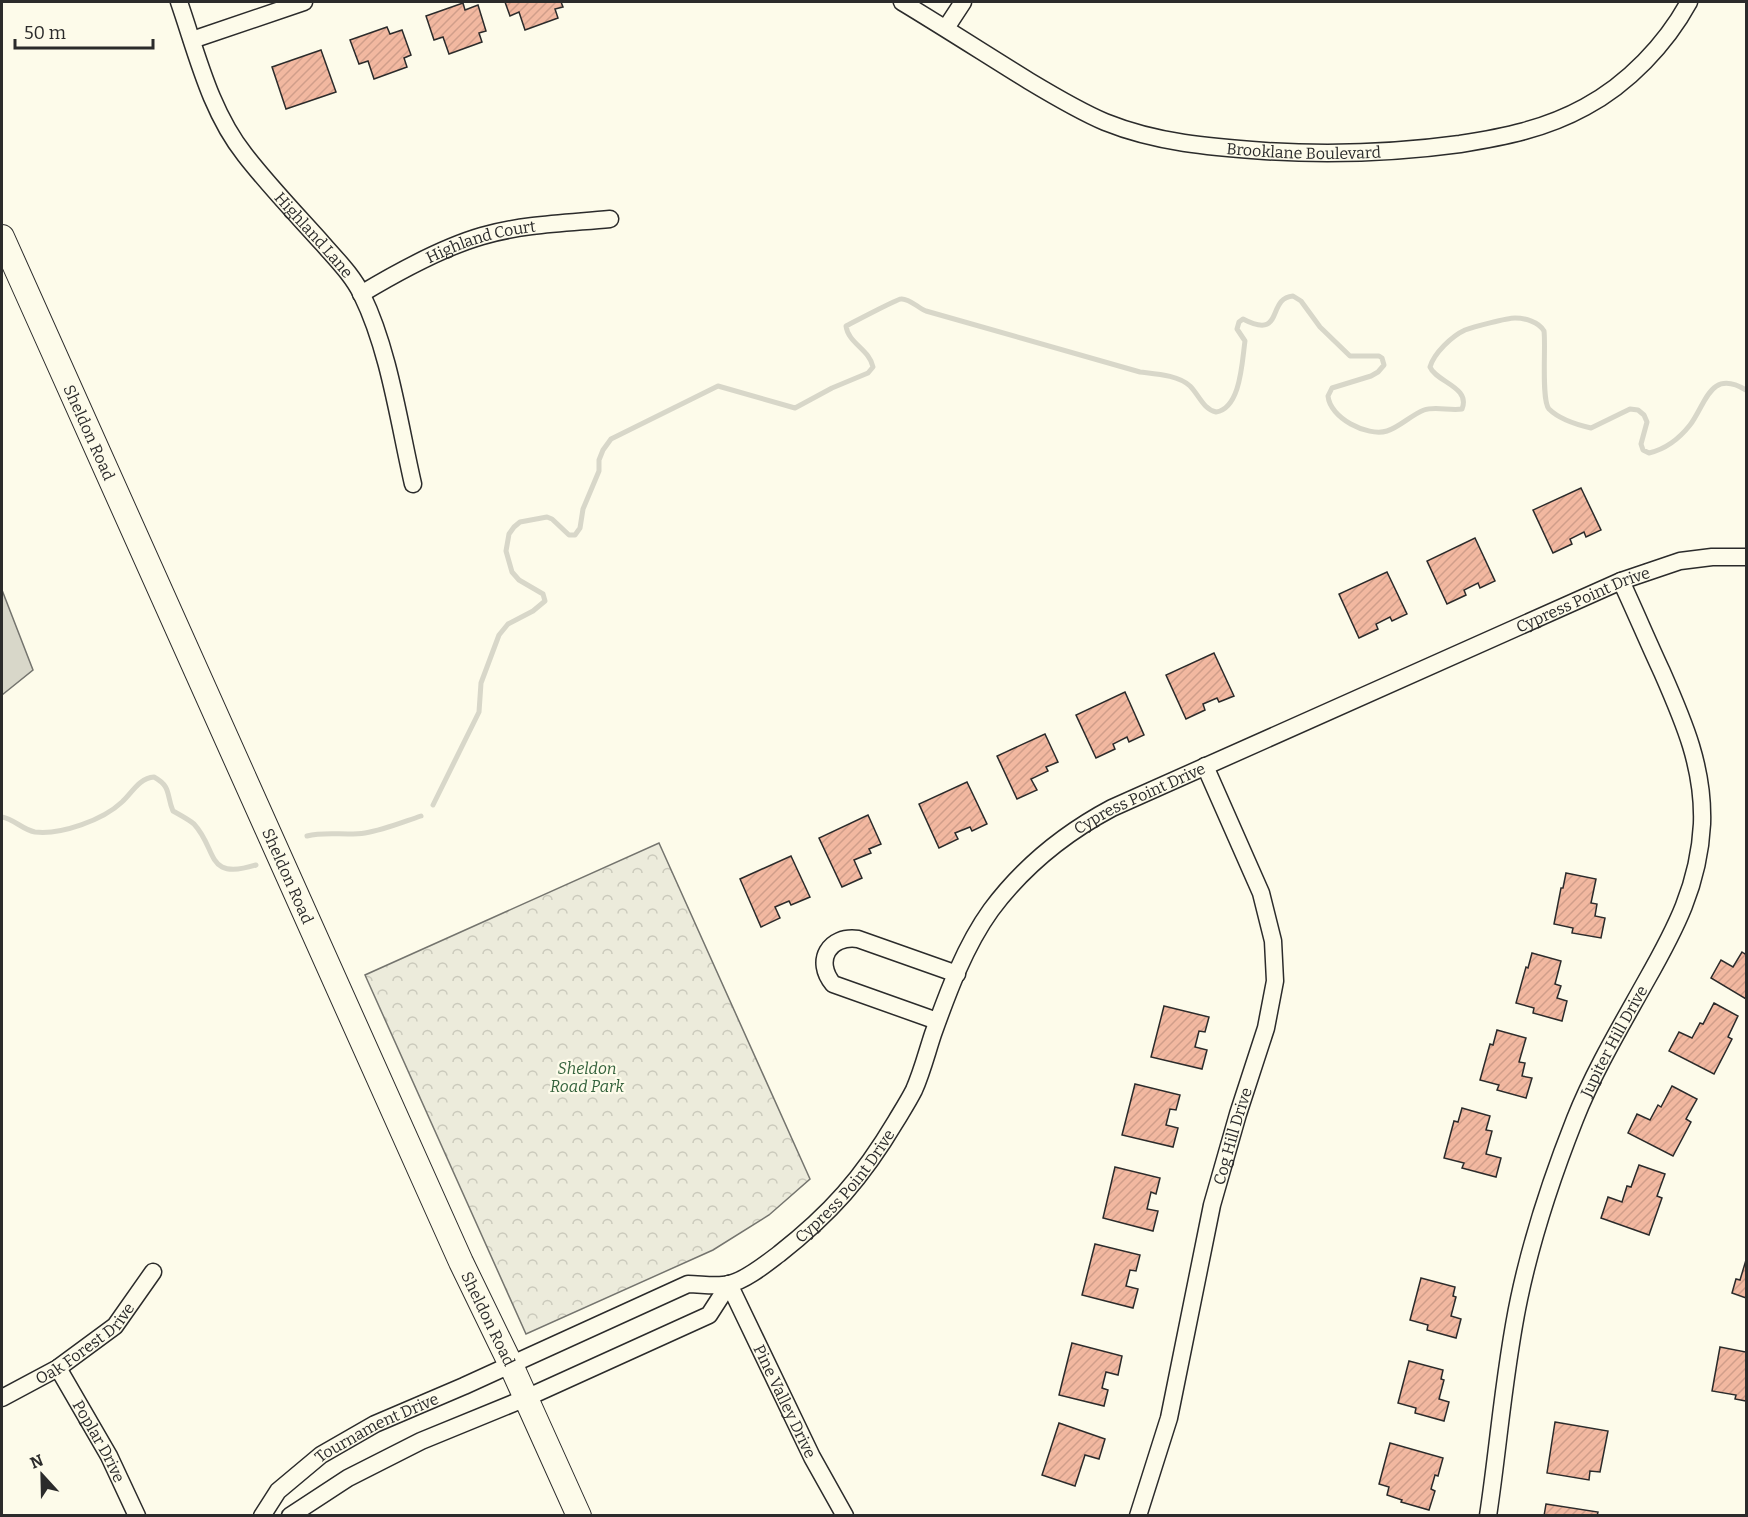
<svg xmlns="http://www.w3.org/2000/svg" width="1748" height="1517" font-family="Bitter,serif">
  <defs>
    <pattern id="park-crowns" width="20" height="18" patternUnits="userSpaceOnUse" patternTransform="scale(1.5)"><rect width="20" height="18" fill="#ecebdb"/><path d="M2 6a3 3 0 1 1 6 0M12 15a3 3 0 1 1 6 0" fill="none" stroke="#cbcabc"/></pattern>
    <pattern id="building-hatch" width="6" height="6" patternUnits="userSpaceOnUse" patternTransform="scale(1.5)"><rect width="6" height="6" fill="#f2b8a0"/><path d="M-1 1l2-2M0 6l6-6M5 7l2-2" fill="none" stroke="#d09e8a"/></pattern>
  </defs>
  <rect width="100%" height="100%" fill="#fdfbea"/>
  <polygon fill="url(#park-crowns)" stroke="#74746e" stroke-width="1.5" points="659,843 810,1179 769,1215 713,1250 526,1334 365,975"/>
  <polygon fill="#d8d7c9" stroke="#74746e" stroke-width="1.5" points="2,590 33,670 2,695"/>
  <g fill="none" stroke-linecap="round" stroke-linejoin="round">
    <g stroke="#d8d7c9" stroke-width="5">
      <path d="M433 805 479 712 481 683 499 635 508 624 533 611 545 601 543 594 519 580 512 572 506 551 509 534 514 527 520 522 547 517 552 519 569 535H575L580 528 583 509 599 471V460L603 450 611 439 718 386 795 408 832 388 868 373 873 367C870 350 848 343 846 326 852 323 897 299 901 299 909 298 918 308 926 311L1140 372C1156 374 1178 375 1190 386 1199 395 1203 409 1216 412 1241 408 1242 361 1245 341L1237 329 1239 322 1243 319C1285 341 1266 298 1293 296L1301 301 1320 327 1350 356H1379L1382 358 1384 365 1378 372 1371 376 1332 388 1328 396C1330 418 1367 437 1387 431 1400 427 1411 415 1424 410 1435 406 1450 411 1462 409 1471 387 1436 382 1430 367 1434 353 1452 336 1465 330 1473 327 1507 318 1515 318 1525 318 1539 322 1544 331 1546 346 1541 400 1549 409 1559 419 1578 425 1591 428L1630 409 1638 410 1644 415 1647 422 1641 444 1643 450 1649 453C1666 449 1679 439 1690 425 1706 404 1710 368 1746 390"/>
      <path d="M2 817C14 819 23 830 35 832 61 835 103 820 122 802 132 793 139 778 154 777 172 787 166 795 173 811 180 815 188 819 194 824 218 850 205 881 256 865"/>
      <path d="M307 836C326 831 346 836 365 833 384 830 403 822 421 816"/>
    </g>
  </g>
  <g fill="url(#building-hatch)" stroke="#2b2b2b" stroke-width="1.5">
    <polygon points="505,2 561,2 563,7 555,9 558,18 525,30 519,12 510,16"/>
    <polygon points="463,3 465,10 478,5 486,31 479,33 482,42 449,54 443,37 434,40 426,16"/>
    <polygon points="387,27 390,34 402,30 411,55 404,58 407,67 374,79 368,61 359,64 350,40"/>
    <polygon points="321,50 336,92 286,109 272,67"/>
    <polygon points="1581,488 1601,530 1586,537 1584,532 1570,539 1572,544 1553,553 1533,510"/>
    <polygon points="1475,538 1495,581 1480,588 1478,583 1464,590 1466,595 1447,604 1427,561"/>
    <polygon points="1387,572 1407,614 1392,621 1390,617 1376,624 1378,629 1359,638 1339,594"/>
    <polygon points="1214,653 1234,696 1219,702 1217,698 1203,704 1205,710 1186,719 1166,675"/>
    <polygon points="1125,692 1144,735 1129,742 1127,737 1113,744 1115,749 1096,758 1076,715"/>
    <polygon points="1045,734 1058,762 1046,767 1048,771 1031,779 1037,790 1017,799 997,756"/>
    <polygon points="967,782 987,824 972,831 970,827 955,833 958,839 939,848 919,804"/>
    <polygon points="868,815 881,844 869,849 871,853 854,860 862,878 842,887 819,838"/>
    <polygon points="791,856 810,897 791,905 789,901 775,907 780,918 761,927 740,879"/>
    <polygon points="1566,873 1596,879 1591,903 1597,904 1595,916 1605,918 1601,938 1572,933 1573,928 1554,924 1561,888 1563,888"/>
    <polygon points="1742,952 1745,954 1746,952 1746,999 1711,978 1721,960 1733,967"/>
    <polygon points="1532,953 1561,961 1555,984 1561,986 1557,998 1567,1001 1562,1021 1533,1013 1534,1008 1516,1003 1526,967 1528,968"/>
    <polygon points="1714,1003 1738,1016 1728,1037 1732,1039 1714,1074 1669,1051 1679,1032 1692,1038 1700,1023 1703,1024"/>
    <polygon points="1164,1006 1209,1017 1205,1032 1199,1031 1195,1047 1207,1050 1202,1069 1151,1057"/>
    <polygon points="1497,1030 1526,1038 1519,1062 1525,1063 1522,1076 1532,1078 1526,1098 1497,1090 1499,1085 1480,1080 1490,1044 1493,1045"/>
    <polygon points="1135,1084 1180,1095 1176,1110 1170,1109 1166,1125 1178,1128 1173,1147 1122,1135"/>
    <polygon points="1672,1086 1697,1099 1686,1119 1691,1122 1673,1156 1628,1133 1637,1114 1650,1120 1658,1105 1661,1107"/>
    <polygon points="1462,1108 1490,1116 1486,1130 1492,1131 1486,1154 1501,1158 1496,1177 1462,1168 1464,1163 1444,1158 1454,1121 1458,1122"/>
    <polygon points="1639,1165 1665,1174 1657,1196 1662,1198 1649,1235 1601,1218 1608,1197 1622,1202 1627,1186 1631,1187"/>
    <polygon points="1115,1167 1160,1178 1156,1194 1151,1192 1147,1209 1158,1211 1153,1231 1103,1218"/>
    <polygon points="1095,1244 1140,1255 1136,1271 1130,1270 1126,1286 1138,1289 1133,1308 1082,1295"/>
    <polygon points="1746,1260 1746,1298 1732,1293 1736,1279 1740,1280"/>
    <polygon points="1421,1278 1455,1287 1453,1296 1456,1297 1451,1316 1461,1319 1456,1338 1427,1330 1428,1325 1410,1320"/>
    <polygon points="1072,1343 1122,1356 1118,1375 1106,1372 1102,1388 1108,1390 1104,1406 1059,1395"/>
    <polygon points="1720,1347 1746,1352 1746,1401 1735,1399 1736,1395 1712,1391"/>
    <polygon points="1409,1361 1443,1370 1441,1379 1444,1380 1439,1399 1449,1402 1444,1421 1415,1413 1416,1408 1398,1403"/>
    <polygon points="1555,1422 1608,1431 1600,1472 1590,1471 1589,1480 1547,1473"/>
    <polygon points="1059,1423 1105,1439 1099,1459 1085,1455 1075,1486 1042,1475"/>
    <polygon points="1390,1443 1443,1458 1438,1476 1435,1475 1431,1489 1435,1491 1429,1510 1401,1502 1402,1500 1387,1495 1389,1487 1379,1484"/>
    <polygon points="1546,1504 1598,1512 1597,1516 1544,1516"/>
  </g>
  <g fill="none" stroke-linecap="round" stroke-linejoin="round">
    <defs>
      <g id="street">
        <path id="s1" d="M179 2C197 54 210 111 245 155 269 186 297 215 323 244 337 260 353 276 362 295 389 350 399 423 413 484"/>
        <path id="s2" d="M902 2C945 28 987 55 1029 81 1054 96 1079 111 1105 122 1157 143 1210 147 1265 151 1331 155 1394 153 1460 144 1504 137 1545 129 1585 107 1628 84 1666 44 1689 2"/>
        <polyline points="946,28 963,2"/>
        <polyline points="192,40 304,2"/>
        <path id="s3" d="M361 294C396 273 444 247 482 236 523 224 568 223 610 219"/>
        <path d="M937 1021 833 984C814 961 829 935 858 939L957 974"/>
        <path id="s4" d="M729 1284 812 1457 845 1516"/>
        <path id="s5" d="M58 1368 109 1456 137 1516"/>
        <path id="s6" d="M2 1398 58 1368 115 1326 153 1272"/>
        <path id="s7" d="M262 1516 278 1491 321 1455 375 1424 464 1386 688 1284C701 1284 717 1287 729 1284 745 1281 767 1263 779 1254 831 1213 862 1178 896 1121 902 1111 909 1100 914 1090 922 1072 927 1052 933 1034 948 992 965 946 991 910 1023 867 1065 833 1112 808L1621 581 1680 561 1712 557H1746"/>
        <polyline points="290,1516 348,1478 421,1441 526,1398 709,1315 729,1284"/>
        <path id="s8" d="M1138 1516 1169 1418 1212 1205 1238 1114 1266 1028 1275 981 1273 941 1261 893 1205 766"/>
        <path id="s9" d="M1488 1516C1499 1443 1504 1370 1519 1299 1532 1237 1552 1177 1575 1119 1594 1071 1621 1026 1646 981 1675 930 1699 885 1702 824 1704 768 1684 722 1662 672 1648 642 1635 611 1621 581"/>
      </g>
      <g id="secondary">
        <path id="s10" d="M2 237 461 1262 511 1365 579 1516"/>
      </g>
    </defs>
    <use href="#street" stroke="#2b2b2b" stroke-width="19"/>
    <use href="#secondary" stroke="#2b2b2b" stroke-width="26"/>
    <use href="#street" stroke="#fdfbea" stroke-width="16"/>
    <use href="#secondary" stroke="#fdfbea" stroke-width="24"/>
  </g>
  <g text-anchor="middle" stroke-width="4.5" stroke-linejoin="round" paint-order="stroke">
    <g font-size="16" fill="#2b2b2b" stroke="#fdfbea">
      <text dy="6" stroke="none"><textPath href="#s2" startOffset="438">Brooklane Boulevard</textPath></text>
      <text dy="6" stroke="none"><textPath href="#s1" startOffset="273">Highland Lane</textPath></text>
      <text dy="6" stroke="none"><textPath href="#s3" startOffset="132">Highland Court</textPath></text>
      <text dy="6" stroke="none"><textPath href="#s10" startOffset="214">Sheldon Road</textPath></text>
      <text dy="6" stroke="none"><textPath href="#s7" startOffset="1676">Cypress Point Drive</textPath></text>
      <text dy="6" stroke="none"><textPath href="#s7" startOffset="1190">Cypress Point Drive</textPath></text>
      <text dy="6" stroke="none"><textPath href="#s10" startOffset="700">Sheldon Road</textPath></text>
      <text dy="6" stroke="none"><textPath href="#s9" startOffset="495">Jupiter Hill Drive</textPath></text>
      <text dy="6" stroke="none"><textPath href="#s8" startOffset="392">Cog Hill Drive</textPath></text>
      <text dy="6" stroke="none"><textPath href="#s7" startOffset="686">Cypress Point Drive</textPath></text>
      <text dy="6" stroke="none"><textPath href="#s10" startOffset="1186">Sheldon Road</textPath></text>
      <text dy="6" stroke="none"><textPath href="#s6" startOffset="100">Oak Forest Drive</textPath></text>
      <text dy="6" stroke="none"><textPath href="#s4" startOffset="130">Pine Valley Drive</textPath></text>
      <text dy="6" stroke="none"><textPath href="#s7" startOffset="148">Tournament Drive</textPath></text>
      <text dy="6" stroke="none"><textPath href="#s5" startOffset="84">Poplar Drive</textPath></text>
    </g>
    <g font-size="16" font-style="italic" fill="#34623c" stroke="#fdfbea">
      <text x="587" y="1074">Sheldon<tspan x="587" dy="18">Road Park</tspan></text>
    </g>
  </g>
  <rect width="1748" height="1517" fill="none" stroke="#2b2b2b" stroke-width="6"/>
  <g transform="translate(42 1475) rotate(338)" stroke="#fdfbea" stroke-width="4.5" paint-order="stroke">
  <path d="M0-4.5L10 22L0 15L-10 22Z" fill="#2b2b2b"/>
  <text y="-9" font-size="16" font-weight="bold" text-anchor="middle" fill="#2b2b2b">N</text>
  </g>
  <path d="M15 39v9h138v-9" fill="none" stroke="#2b2b2b" stroke-width="3"/>
  <text x="24" y="39" font-size="18" fill="#2b2b2b" stroke="#fdfbea" stroke-width="4.5" paint-order="stroke">50 m</text>
</svg>
